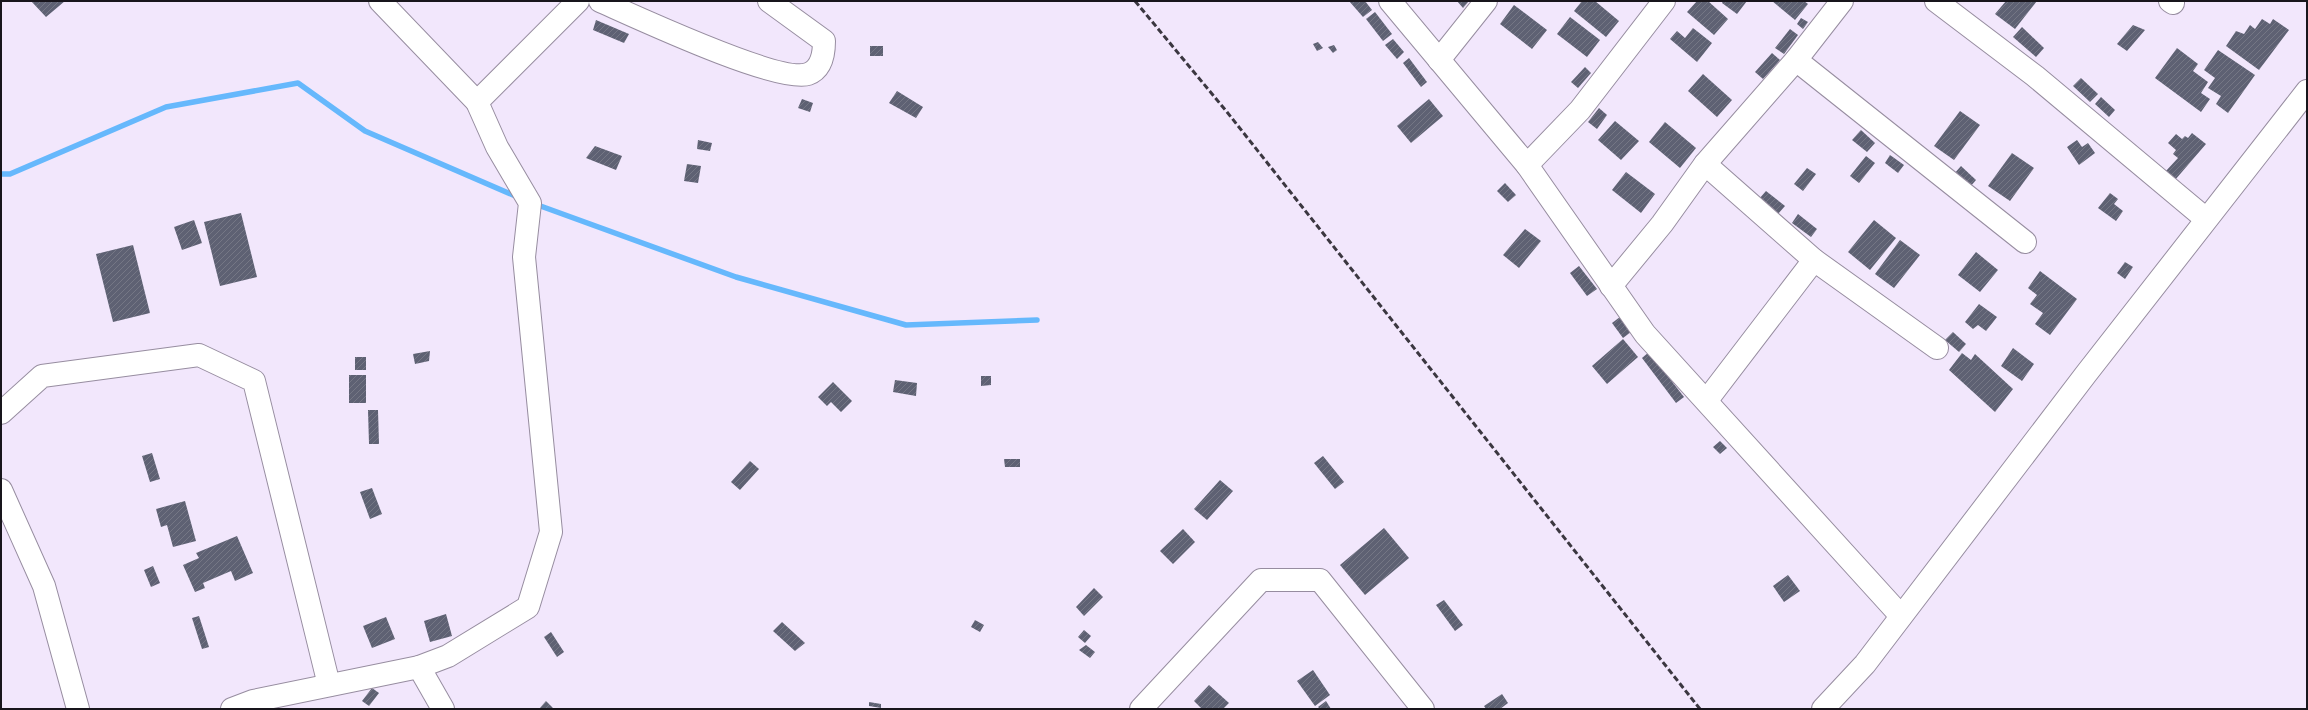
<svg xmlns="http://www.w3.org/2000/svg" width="2308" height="710" font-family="Cabin,sans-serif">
  <defs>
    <pattern id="building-hatch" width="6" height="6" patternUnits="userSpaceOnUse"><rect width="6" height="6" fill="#5e6173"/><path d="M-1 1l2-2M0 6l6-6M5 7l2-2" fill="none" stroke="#757785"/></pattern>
  </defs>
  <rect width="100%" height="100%" fill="#f2e7fc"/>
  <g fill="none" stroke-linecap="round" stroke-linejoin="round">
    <g stroke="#66b8fc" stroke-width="5.5">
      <polyline points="1,174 10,174 166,107 298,83 365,131 520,198"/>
      <polyline points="535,204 736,277 906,325 1037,320"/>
    </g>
  </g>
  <g fill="url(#building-hatch)">
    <polygon points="31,1 65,1 46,17"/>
    <polygon points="1349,1 1365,1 1372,10 1363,17"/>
    <polygon points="1457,1 1469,1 1463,8"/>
    <polygon points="1582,1 1595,1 1619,21 1606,37 1574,11"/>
    <polygon points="1697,1 1708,1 1728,19 1714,35 1687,12"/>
    <polygon points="1723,1 1747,1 1737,14 1722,3"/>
    <polygon points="1772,1 1804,1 1808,4 1795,20"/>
    <polygon points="2006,1 2037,1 2015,29 1995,14"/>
    <polygon points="1514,5 1547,30 1532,49 1500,24"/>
    <polygon points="1375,12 1392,34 1383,41 1366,19"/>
    <polygon points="1570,17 1600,40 1587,57 1557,34"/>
    <polygon points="1801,18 1808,22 1803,29 1797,24"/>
    <polygon points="2262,19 2270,24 2273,19 2289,30 2259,70 2226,46 2236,31 2244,34 2250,25 2255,29"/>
    <polygon points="596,20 629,34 624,43 593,30"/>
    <polygon points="2133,25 2145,30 2127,51 2117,44"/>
    <polygon points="2022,27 2044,48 2036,57 2013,37"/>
    <polygon points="1693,28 1712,43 1697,62 1670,39 1677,31 1685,38"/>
    <polygon points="1790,29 1798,35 1784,54 1775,48"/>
    <polygon points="1393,39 1404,52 1397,59 1385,45"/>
    <polygon points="1318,42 1323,48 1317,51 1313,44"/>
    <polygon points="1334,45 1337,50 1333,53 1328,47"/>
    <rect x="870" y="46" width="13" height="10"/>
    <polygon points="2177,48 2198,64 2193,71 2208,82 2201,93 2210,99 2201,112 2155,78"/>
    <polygon points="2218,50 2255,75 2228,113 2216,104 2221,96 2208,88 2215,78 2204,70"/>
    <polygon points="1772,53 1780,60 1763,79 1755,72"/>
    <polygon points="1409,58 1427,82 1421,87 1403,63"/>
    <polygon points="1585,67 1591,73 1578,88 1571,82"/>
    <polygon points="1703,74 1732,100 1717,117 1688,91"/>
    <polygon points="2081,78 2098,94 2090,102 2073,86"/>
    <polygon points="897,91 923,107 916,118 889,103"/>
    <polygon points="2101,97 2115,110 2109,117 2095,104"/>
    <polygon points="802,99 813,103 810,112 798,108"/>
    <polygon points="1429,99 1443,116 1411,143 1397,126"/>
    <polygon points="1599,108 1607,115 1597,129 1588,122"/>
    <polygon points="1960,111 1980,125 1954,160 1934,146"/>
    <polygon points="1615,121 1639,141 1621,160 1598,140"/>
    <polygon points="1665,122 1696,148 1680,168 1649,142"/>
    <polygon points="1861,130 1875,143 1867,152 1852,140"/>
    <polygon points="2192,133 2206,144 2175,180 2165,172 2178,158 2173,154 2176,150 2168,143 2176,134 2182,139 2185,136 2188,138"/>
    <polygon points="698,140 712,143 710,151 697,149"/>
    <polygon points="2077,140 2082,147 2088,143 2095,153 2079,165 2067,147"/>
    <polygon points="595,146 622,156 616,170 586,158"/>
    <polygon points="2012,153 2034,168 2010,201 1988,186"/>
    <polygon points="1890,155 1904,165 1898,173 1885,163"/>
    <polygon points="1866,156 1875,163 1859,183 1850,176"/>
    <polygon points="687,164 701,166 698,183 684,181"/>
    <polygon points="1961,166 1976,180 1970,187 1954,174"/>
    <polygon points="1807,168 1816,174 1803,191 1794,184"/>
    <polygon points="1626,172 1655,194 1641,213 1612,190"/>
    <polygon points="1505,183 1516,195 1508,202 1497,191"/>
    <polygon points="1766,191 1785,206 1778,214 1759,199"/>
    <polygon points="2110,193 2118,199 2114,204 2123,211 2116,221 2098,208"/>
    <polygon points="241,213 257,277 220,286 204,222"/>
    <polygon points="1798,214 1817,229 1811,237 1792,223"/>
    <polygon points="194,220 202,243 182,250 174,227"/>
    <polygon points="1874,220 1896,238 1870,270 1848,252"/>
    <polygon points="1525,229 1541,241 1519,268 1503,255"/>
    <polygon points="1900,240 1920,255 1894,288 1875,274"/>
    <polygon points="133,245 150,313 113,322 96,254"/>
    <polygon points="1976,252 1998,270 1980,292 1958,275"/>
    <polygon points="2125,262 2133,267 2125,279 2117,273"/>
    <polygon points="1579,266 1597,289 1587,296 1570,273"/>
    <polygon points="2040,271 2077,299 2050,335 2035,324 2043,313 2030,304 2037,295 2028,288"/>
    <polygon points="1979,304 1997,317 1986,331 1978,325 1973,329 1965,322"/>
    <polygon points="1620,317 1631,332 1623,338 1612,323"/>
    <polygon points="1953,332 1966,344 1959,352 1945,340"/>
    <polygon points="1623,339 1638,357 1607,384 1592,366"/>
    <polygon points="2013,348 2034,364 2022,381 2001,366"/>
    <polygon points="430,351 429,361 415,364 413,354"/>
    <polygon points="1649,352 1684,397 1676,403 1642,358"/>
    <polygon points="1962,353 1971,360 1975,354 2013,389 1995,412 1949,370"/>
    <rect x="355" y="357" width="11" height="13"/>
    <rect x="349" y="375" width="17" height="28"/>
    <polygon points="981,376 991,376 991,385 981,386"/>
    <polygon points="895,380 917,383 916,396 893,392"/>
    <polygon points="833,382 852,401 841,412 831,402 827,406 818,397"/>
    <polygon points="368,410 378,410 379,444 369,444"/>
    <polygon points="1720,441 1727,448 1720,454 1713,447"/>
    <polygon points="152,453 160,479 150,482 142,456"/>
    <polygon points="1323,456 1344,482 1335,489 1314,463"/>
    <polygon points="1004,459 1020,459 1020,467 1005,467"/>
    <polygon points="750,461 759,469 740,490 731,482"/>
    <polygon points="1220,480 1233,491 1207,520 1194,509"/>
    <polygon points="372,488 382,514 370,519 360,492"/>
    <polygon points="185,501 196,541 173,547 167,525 161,527 156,509"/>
    <polygon points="1384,528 1409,558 1365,595 1340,565"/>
    <polygon points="1183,529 1195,542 1173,564 1160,551"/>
    <polygon points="237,536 253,573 235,581 231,571 203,583 205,588 195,592 183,565 199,558 196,553"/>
    <polygon points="153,566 160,583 151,587 144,570"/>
    <polygon points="1788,575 1800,591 1784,602 1773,586"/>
    <polygon points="1094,588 1103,597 1084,616 1076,607"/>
    <polygon points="1444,600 1463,625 1455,631 1436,605"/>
    <polygon points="446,614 452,636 430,642 424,621"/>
    <polygon points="199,616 209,647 202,649 192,618"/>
    <polygon points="386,617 395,639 372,648 363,626"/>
    <polygon points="975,620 984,625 980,632 971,627"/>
    <polygon points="782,622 805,643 795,651 773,631"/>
    <polygon points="1084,630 1091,636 1085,643 1078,637"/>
    <polygon points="551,632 564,652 557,657 544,637"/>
    <polygon points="1086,645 1095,652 1090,658 1079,650"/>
    <polygon points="1313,670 1330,695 1315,706 1297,681"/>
    <polygon points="1209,685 1229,703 1223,709 1202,709 1194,701"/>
    <polygon points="372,688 379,693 369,706 362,701"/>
    <polygon points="1502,694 1508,703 1500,709 1486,709 1484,706"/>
    <polygon points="546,701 554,709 539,709"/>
    <polygon points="1326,701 1331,709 1320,709 1318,707"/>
    <polygon points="869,702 881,704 881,708 869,706"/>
  </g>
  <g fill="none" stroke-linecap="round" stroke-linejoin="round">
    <defs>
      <g id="minor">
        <path d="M600 1C634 16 779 84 808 74 822 69 824 53 824 41L769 1"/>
        <polyline points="1390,1 1527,165 1580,110 1664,1"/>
        <polyline points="1936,1 2035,76 2206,219"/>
        <polyline points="2170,1 2173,3"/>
        <polyline points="1439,60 1486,1"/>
        <polyline points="1796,60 2025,242"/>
        <polyline points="477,102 578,1"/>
        <polyline points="1705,164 1814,260 1937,348"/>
        <polyline points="1527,165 1645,334 1901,616"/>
        <polyline points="1611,286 1662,224 1705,164 1796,60 1842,1"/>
        <polyline points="1707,400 1814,260"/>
        <polyline points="1,413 42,376 199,355 254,381 329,685"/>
        <polyline points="1,490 44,586 78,709"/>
        <polyline points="419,667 443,709"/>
        <polyline points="232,709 253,701 419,667 448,656 528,607 551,532 524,257 530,203 497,147 477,102 380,1"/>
        <polyline points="1141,709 1261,580 1320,580 1423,709"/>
        <polyline points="1823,709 1865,664 2086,374 2307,91"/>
      </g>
    </defs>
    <use href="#minor" stroke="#978da0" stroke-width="24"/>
    <use href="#minor" stroke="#fff" stroke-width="22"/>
    <polyline stroke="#3b3740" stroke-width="3" stroke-dasharray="6 3" stroke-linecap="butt" points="1135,1 1227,112 1700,709"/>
  </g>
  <rect width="2308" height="710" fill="none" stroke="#18151c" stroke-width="4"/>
</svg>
